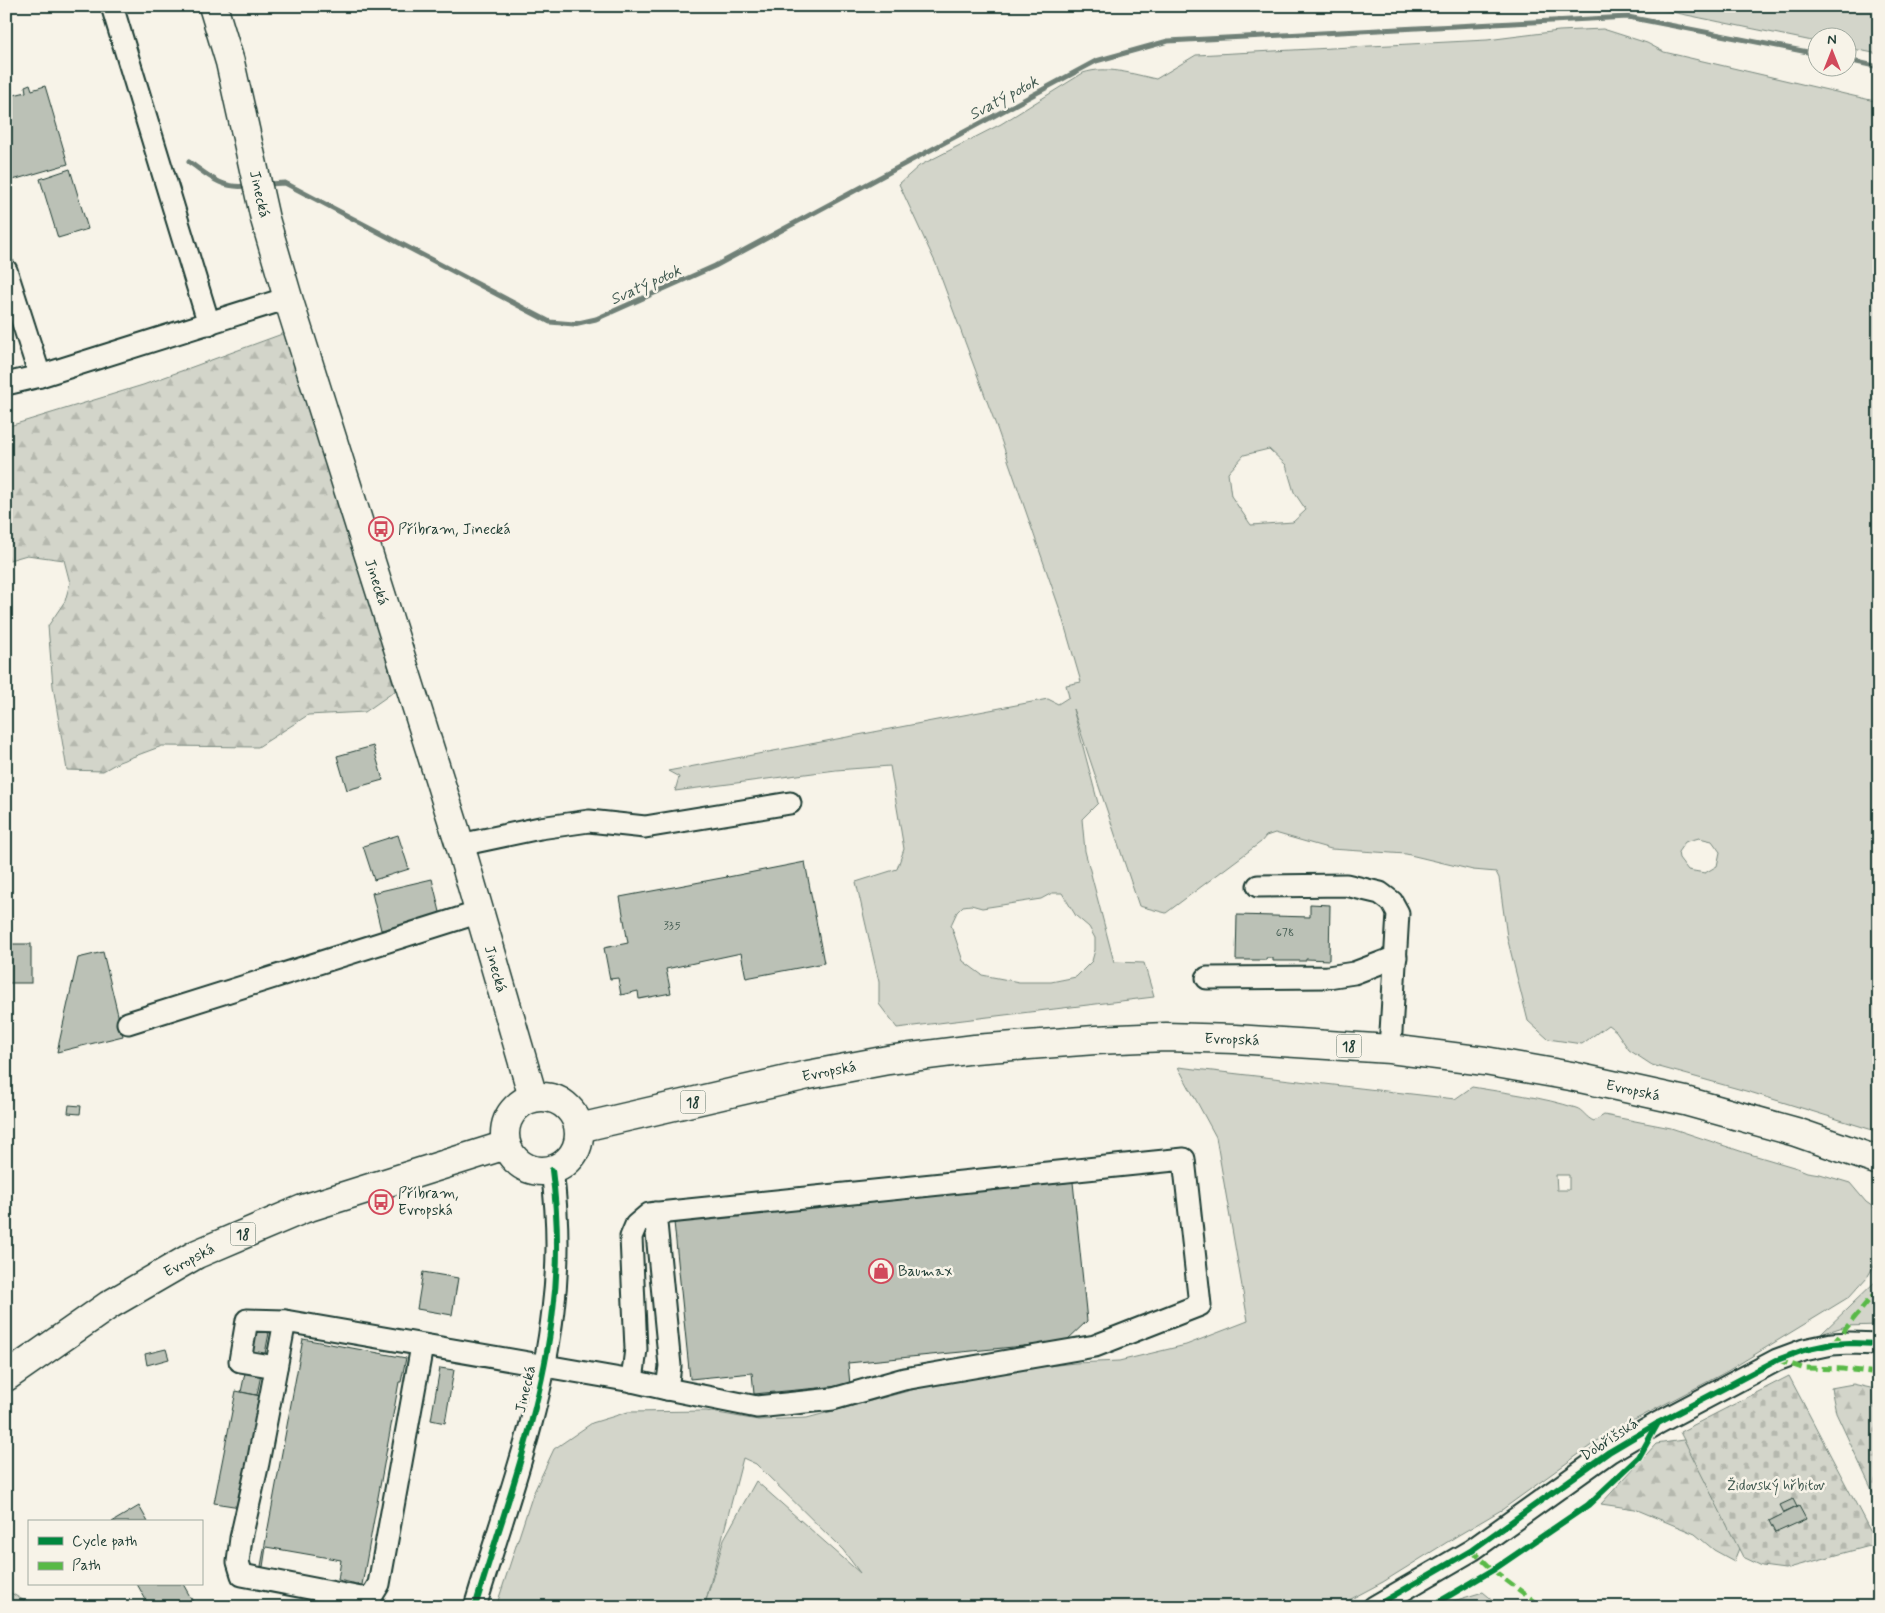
<svg xmlns="http://www.w3.org/2000/svg" width="1885" height="1613" font-family="Mynerve,sans-serif">
  <defs>
    <pattern id="forest-firs" width="22" height="20" patternUnits="userSpaceOnUse" patternTransform="scale(1.25)"><rect width="22" height="20" fill="#d3d5ca"/><path d="M5 1l3.5 6h-7zM16 11l3.5 6h-7z" fill="#b5b8ae"/></pattern>
    <pattern id="cemetery-stones" width="16" height="16" patternUnits="userSpaceOnUse" patternTransform="scale(1.25)"><rect width="16" height="16" fill="#d3d5ca"/><path d="M2 7V4a2 2 0 0 1 4 0v3zM10 15v-3a2 2 0 0 1 4 0v3z" fill="#b5b8ae"/></pattern>
  </defs>
  <rect width="100%" height="100%" fill="#f7f3e8"/>
  <filter id="ink" filterUnits="userSpaceOnUse"><feTurbulence type="fractalNoise" baseFrequency=".02" numOctaves="2"/><feDisplacementMap in="SourceGraphic" scale="10" xChannelSelector="R" yChannelSelector="G"/><feConvolveMatrix kernelMatrix="1 2 1 2 8 2 1 2 1" color-interpolation-filters="sRGB"/></filter>
  <g filter="url(#ink)">
    <g fill="#d3d5ca" stroke="#79897f" fill-rule="evenodd">
      <polygon points="1643,6 1879,6 1879,54 1848,48 1848,38 1818,38 1817,42"/>
      <path d="M1603 29 1647 43 1664 52 1879 102V1132L1753 1093 1652 1065 1629 1050 1616 1031 1608 1025 1582 1044 1548 1039 1528 1021 1507 937 1499 878 1496 872 1473 870 1406 854 1331 849 1275 833 1266 836 1261 842 1166 913 1139 906 1073 709 1098 803 1082 819 1085 851 1114 962 1144 963 1154 997 897 1028 879 1004V982L856 882 897 869 904 849 890 766 836 770 675 791 679 777 668 771 1048 699 1058 704 1069 697 1066 685 1081 682 1060 610 997 428 936 264 899 184 919 166 1001 124 1083 73C1107 65 1132 74 1156 79L1196 55 1487 40 1559 31ZM1269 449 1286 465 1294 492 1306 510 1293 522 1251 525 1231 496 1228 473 1244 455ZM1699 838 1712 841 1720 852 1717 866 1705 873 1688 870 1679 858 1678 852 1685 842ZM1052 893H1062L1076 916 1089 927 1095 938V950L1092 961 1076 977 1051 982H1019L982 975 963 961 951 925 957 912 963 906 971 905 982 908 1041 899Z"/>
      <path d="M1178 1067 1455 1099 1472 1087C1507 1093 1542 1097 1576 1108 1583 1110 1586 1118 1594 1121L1604 1115 1671 1128 1743 1152 1797 1168 1807 1172 1820 1174 1850 1183 1866 1202 1879 1211V1257L1868 1276 1849 1297 1726 1372 1604 1436 1503 1509 1457 1536 1383 1582 1336 1607H496L533 1494 554 1449 592 1423 628 1412 706 1411 758 1420 807 1418 968 1375 1075 1363 1119 1361 1186 1345 1248 1321 1216 1137ZM1556 1175H1569V1190H1557ZM743 1458 756 1464 843 1550 860 1573 756 1481 724 1539 705 1604Z"/>
      <polygon points="1879,1278 1879,1325 1846,1326 1821,1334"/>
      <polygon points="6,1590 28,1603 46,1607 6,1607"/>
      <polygon points="1483,1592 1501,1607 1436,1607 1437,1606"/>
    </g>
    <g fill="url(#forest-firs)" stroke="#79897f">
      <polygon points="293,330 395,691 365,712 308,715 258,747 162,746 119,762 103,771 67,770 53,686 48,626 65,601 70,583 64,560 27,555 6,561 6,427 143,385"/>
      <polygon points="1853,1384 1879,1390 1879,1505 1836,1413 1831,1388"/>
      <polygon points="1717,1435 1745,1533 1734,1561 1714,1550 1695,1534 1635,1509 1601,1504 1656,1444"/>
    </g>
    <polygon fill="url(#cemetery-stones)" stroke="#79897f" points="1789,1376 1877,1544 1785,1569 1762,1566 1743,1557 1680,1432"/>
    <g fill="none" stroke-linecap="round" stroke-linejoin="round">
      <g stroke="#6f8077" stroke-width="5">
        <polyline points="1848,60 1879,67"/>
        <path d="M189 162C208 175 221 189 246 186"/>
        <polyline points="268,184 285,183 550,322 574,324 596,319 715,266 1096,61 1168,41 1628,17 1818,54"/>
      </g>
    </g>
    <g fill="#bbc1b6" stroke="#1f3d34">
      <polygon points="30,84 32,90 45,86 68,164 6,182 6,116 8,115 6,97 26,92 25,86"/>
      <polygon points="70,169 88,229 58,238 40,179"/>
      <polygon points="373,746 383,780 347,790 337,756"/>
      <polygon points="398,835 409,869 374,880 363,846"/>
      <polygon points="805,862 824,963 746,978 741,953 666,969 671,993 639,999 638,991 621,995 618,978 610,979 604,948 628,943 620,897 727,877 726,875 728,877"/>
      <polygon points="432,879 441,916 381,930 372,893"/>
      <polygon points="1310,904 1330,905 1329,960 1306,959 1306,961 1273,961 1273,958 1266,958 1266,960 1236,960 1237,915 1310,917"/>
      <rect x="6" y="944" width="25" height="39"/>
      <polygon points="103,952 123,1036 57,1052 78,958"/>
      <polygon points="69,1105 81,1106 80,1114 68,1113"/>
      <polygon points="1073,1182 1087,1321 1065,1342 848,1363 850,1385 754,1394 752,1373 690,1379 674,1222"/>
      <polygon points="423,1272 458,1278 452,1315 417,1309"/>
      <polygon points="254,1330 269,1333 257,1395 241,1392"/>
      <polygon points="303,1339 406,1358 401,1382 399,1382 362,1585 338,1580 341,1560 266,1547 263,1567 261,1566"/>
      <polygon points="166,1349 169,1359 147,1365 145,1354"/>
      <polygon points="440,1368 454,1370 445,1423 431,1420"/>
      <polygon points="236,1391 260,1396 240,1507 214,1503"/>
      <polygon points="1793,1499 1797,1507 1784,1513 1780,1505"/>
      <polygon points="139,1506 148,1522 112,1522"/>
      <polygon points="1799,1506 1806,1519 1775,1533 1769,1521"/>
      <polygon points="137,1584 183,1584 196,1607 150,1607"/>
    </g>
    <g fill="none" stroke-linecap="round" stroke-linejoin="round">
      <defs>
        <g id="minor">
          <polyline points="112,6 209,324"/>
          <polyline points="6,270 40,376"/>
          <polyline points="6,384 40,376 288,298"/>
          <polyline points="460,845 540,828 589,821 645,827 790,803"/>
          <polyline points="1258,886 1346,885 1380,893 1392,902 1398,913 1390,1049"/>
          <polyline points="1207,978 1328,977 1354,973 1396,957"/>
          <polyline points="128,1023 480,912"/>
          <polyline points="422,1346 379,1584 371,1597 361,1598 242,1575 238,1562 241,1538 258,1463 285,1321 632,1381 667,1389 670,1366 655,1213"/>
          <polyline points="276,1367 240,1361 247,1320 285,1321"/>
          <polyline points="632,1381 636,1349 631,1237 636,1225 649,1214 1184,1159 1200,1305 1095,1346 904,1379 833,1399 757,1407 667,1389"/>
          <path d="M475 1607C504 1510 542 1411 553 1310 559 1263 558 1216 552 1170"/>
          <polyline points="1374,1607 1472,1550 1609,1452 1658,1423 1777,1360 1804,1350 1832,1344 1850,1343 1879,1344"/>
        </g>
        <g id="major">
          <polyline points="213,6 230,62 265,219 288,298 460,845 533,1097"/>
          <circle cx="542" cy="1134" r="37"/>
          <polyline points="579,1128 808,1075 888,1060 975,1049 1095,1040 1166,1037 1235,1039 1390,1049 1485,1061 1571,1076 1685,1101 1796,1132 1879,1161"/>
          <polyline points="6,1377 109,1305 197,1254 303,1209 506,1145"/>
        </g>
      </defs>
      <use href="#minor" stroke="#1f3d34" stroke-width="25"/>
      <use href="#major" stroke="#1f3d34" stroke-width="31"/>
      <use href="#minor" stroke="#f7f3e8" stroke-width="21"/>
      <use href="#major" stroke="#f7f3e8" stroke-width="28"/>
      <g stroke="#58b947" stroke-width="5" stroke-dasharray="10 5" stroke-linecap="butt">
        <polyline points="1833,1344 1869,1300 1879,1291"/>
        <polyline points="1778,1360 1802,1368 1843,1369 1879,1373"/>
        <polyline points="1472,1550 1493,1570 1542,1607"/>
      </g>
      <defs>
        <g id="cycleway">
          <path d="M475 1607C504 1510 542 1411 553 1310 559 1263 558 1216 552 1170"/>
          <polyline points="1374,1607 1472,1550 1609,1452 1658,1423 1777,1360 1804,1350 1832,1344 1850,1343 1879,1344"/>
          <polyline points="1430,1607 1493,1570 1588,1505 1639,1457 1658,1423"/>
        </g>
      </defs>
      <use href="#cycleway" stroke="#f7f3e8" stroke-width="9"/>
      <use href="#cycleway" stroke="#00873e" stroke-width="6"/>
    </g>
  </g>
  <defs>
    <symbol id="bus-ring" viewBox="-11 -11 22 22"><circle r="9.5" fill="#f7f3e8" stroke="#d1495b" stroke-width="1.5"/><path d="M-5-6H5V4H4V6H2V4H-2V6H-4V4H-5ZM-3.5-4V0h7V-4ZM-3.5 1.2v1.5H-2V1.2ZM2 1.2v1.5H3.5V1.2Z" fill="#d1495b"/></symbol>
    <symbol id="shop-ring" viewBox="-11 -11 22 22"><circle r="9.5" fill="#f7f3e8" stroke="#d1495b" stroke-width="1.5"/><path d="M-5-2.5h2.3a2.7 3.5 0 0 1 5.4 0H5L5.5 6h-11ZM-1.5-2.5h3a1.5 2.3 0 0 0-3 0Z" fill="#d1495b"/></symbol>
  </defs>
  <g fill-rule="evenodd">
    <use href="#bus-ring" x="367" y="515" width="28" height="28"/>
    <use href="#bus-ring" x="367" y="1188" width="28" height="28"/>
    <use href="#shop-ring" x="867" y="1257" width="28" height="28"/>
  </g>
  <g text-anchor="middle" stroke-width="5" stroke-linejoin="round" paint-order="stroke">
    <g font-size="12" fill="#465e54">
      <text x="672" y="929">335</text>
      <text x="1285" y="936">678</text>
    </g>
    <g fill="#f7f3e8" stroke="#60746a" stroke-width="1">
      <rect x="1336.5" y="1034.5" width="25" height="23" rx="4"/>
      <rect x="680.5" y="1090.5" width="25" height="23" rx="4"/>
      <rect x="230.5" y="1222.5" width="25" height="23" rx="4"/>
    </g>
    <g font-size="14" font-weight="bold" fill="#1f3d34">
      <text x="1349" y="1051">18</text>
      <text x="693" y="1107">18</text>
      <text x="243" y="1239">18</text>
    </g>
    <g font-size="15" fill="#1f3d34" stroke="#f7f3e8">
      <text transform="translate(260 194) rotate(77)" y="5">Jinecká</text>
      <text transform="translate(377 582) rotate(72)" y="5">Jinecká</text>
      <text transform="translate(496 969) rotate(74)" y="5">Jinecká</text>
      <text transform="translate(1232 1039) rotate(2)" y="5">Evropská</text>
      <text transform="translate(829 1071) rotate(-11)" y="5">Evropská</text>
      <text transform="translate(1633 1090) rotate(12)" y="5">Evropská</text>
      <text transform="translate(189 1260) rotate(-28)" y="5">Evropská</text>
      <text transform="translate(525 1389) rotate(-77)" y="5">Jinecká</text>
      <text transform="translate(1609 1439) rotate(-33)" y="5">Dobříšská</text>
    </g>
    <g font-size="15" fill="#1f3d34" stroke="#f7f3e8" text-anchor="start">
      <text x="398" y="534">Příbram, Jinecká</text>
      <text x="398" y="1198">Příbram,<tspan x="398" dy="17">Evropská</tspan></text>
      <text x="898" y="1276">Baumax</text>
    </g>
    <g font-size="15" fill="#435b52" stroke="#f7f3e8">
      <text x="1776" y="1490">Židovský hřbitov</text>
    </g>
    <g font-size="16" font-style="italic" fill="#405950" stroke="#f7f3e8">
      <text transform="translate(1003 97) rotate(-28)" y="6">Svatý potok</text>
      <text transform="translate(645 284) rotate(-24)" y="6">Svatý potok</text>
    </g>
  </g>
  <rect width="1885" height="1613" fill="none" stroke="#f7f3e8" stroke-width="25"/>
  <rect x="12" y="12" width="1860" height="1588" fill="none" stroke="#1f3d34" stroke-width="2" filter="url(#ink)"/>
  <rect x="28" y="1520" width="175" height="65" fill="#f7f3e8" stroke="#a1aaa0"/>
  <rect x="38" y="1537" width="25" height="8" fill="#00873e" stroke="#a1aaa0"/>
  <text x="72" y="1546" font-size="15" fill="#1f3d34">Cycle path</text>
  <rect x="38" y="1562" width="25" height="8" fill="#58b947" stroke="#a1aaa0"/>
  <text x="72" y="1570" font-size="15" fill="#1f3d34">Path</text>
  <g transform="translate(1832 52)"><circle r="24" fill="#f7f3e8" stroke="#a1aaa0"/>
  <path d="M0-4L9 19L0 12L-9 19Z" fill="#d1495b"/>
  <text y="-8" font-size="14" font-weight="bold" text-anchor="middle" fill="#1f3d34">N</text>
  </g>
</svg>
